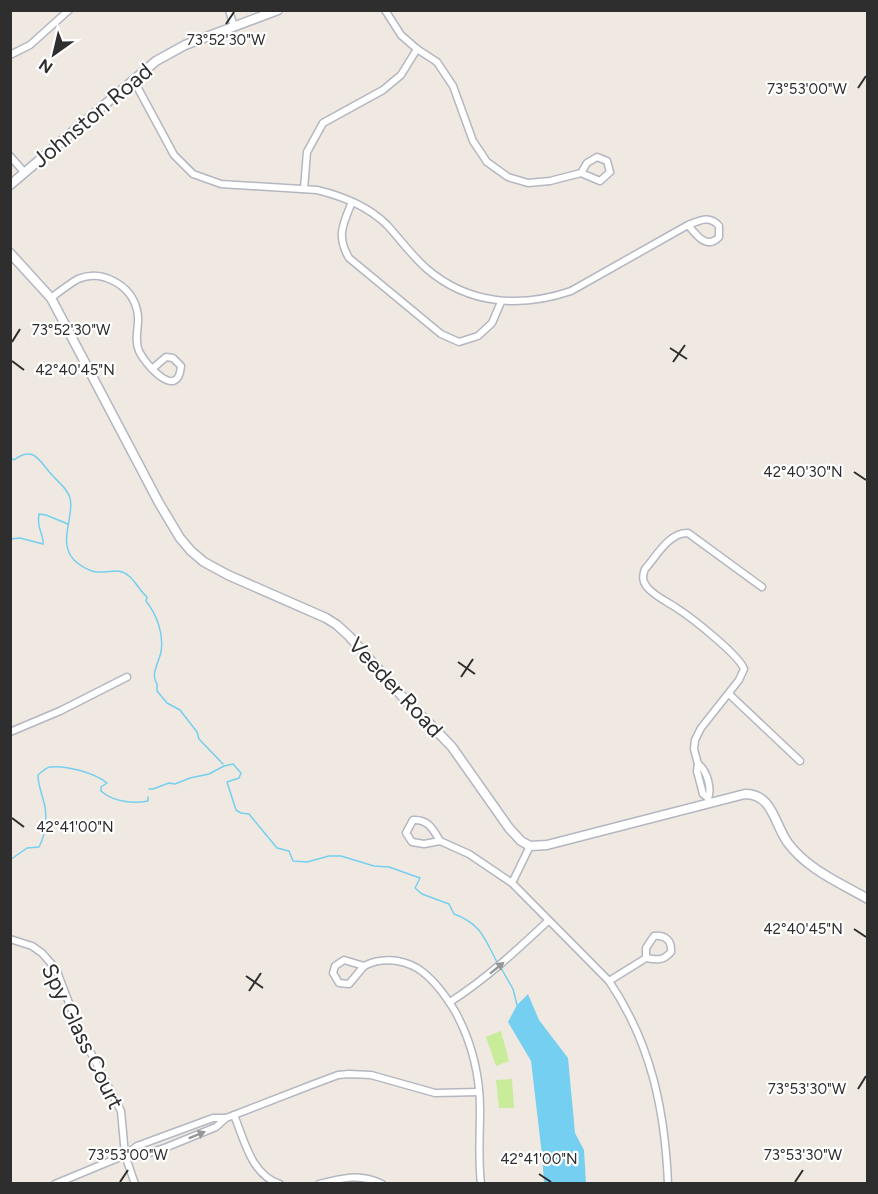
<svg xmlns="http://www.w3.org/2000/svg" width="878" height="1194" font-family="Figtree,sans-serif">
  <rect width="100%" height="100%" fill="#efe9e1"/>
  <g fill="#c9ec9a">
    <polygon points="501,1031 509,1061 496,1066 486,1037"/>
    <polygon points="512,1079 514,1108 499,1108 496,1080"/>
  </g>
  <polygon fill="#75cff0" points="528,994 539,1020 568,1058 575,1133 584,1150 586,1183 544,1183 542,1155 531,1061 508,1022 517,1005"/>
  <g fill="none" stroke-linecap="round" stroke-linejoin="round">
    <g stroke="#75cff0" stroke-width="1.5">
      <path d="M10 457 14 460C35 444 40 463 53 476 60 484 67 488 70 498 75 516 57 542 74 560 79 565 90 572 98 572 110 573 119 567 129 576 136 582 140 591 147 597L146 601C157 615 164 634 161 652 159 662 150 675 157 684V691L167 703 180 710 197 732 199 739 223 764"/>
      <path d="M10 539 20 538 43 544C44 533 36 529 39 514L46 515 68 524"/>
      <path d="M149 789H153L169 783 175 784 190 778 209 774 224 766 233 764 241 773 239 778 227 782 236 810 241 813 249 814 277 848 289 851 293 861 307 862 329 856H341L374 866 389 867 420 878 415 888 422 894 449 904 454 914C482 924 485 940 498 964"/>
      <path d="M10 860 27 848 39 847C46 834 48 814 43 799 41 791 38 784 38 775 42 772 45 768 50 767 66 765 95 773 107 783L101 787V791C113 802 134 804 148 801V797"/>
      <polyline points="501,968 513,989 517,1005"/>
    </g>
    <defs>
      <g id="minor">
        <polyline points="229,10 234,27"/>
        <polyline points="385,10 401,35 417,49 437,62 453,86 473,141 487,162 508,177 528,183 550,181 581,173 600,181 610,172 607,161 597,157 587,163 581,173"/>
        <polyline points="10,55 30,45 69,10"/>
        <path d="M133 79 174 155 193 174 221 184 317 190C342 196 368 206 387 225 400 239 412 256 427 269 469 305 521 308 571 291L688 225C700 220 710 215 719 226V237C707 250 696 235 688 225"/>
        <polyline points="10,156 24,172"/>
        <polyline points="304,189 307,152 323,123 383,90 401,75 417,49"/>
        <path d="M352 202C343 224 336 236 349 258L441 334 459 342 478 336 492 323 501 302"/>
        <path d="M51 298C59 292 69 284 78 279 102 269 131 285 137 310 141 324 133 337 139 351 145 364 178 402 181 366L173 358 166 357 152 369"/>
        <polyline points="729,694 800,761"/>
        <polyline points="10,732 60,711 127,677"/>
        <path d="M698 764C707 770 712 789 708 798"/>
        <path d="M710 803 708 798 703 794 697 771 698 764 694 749 695 740 701 728 739 680 744 669C739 655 692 618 678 609 668 602 654 596 647 587 642 581 642 576 645 569 656 557 669 532 688 533L762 587"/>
        <path d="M413 820C428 819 433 829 440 841L424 844 412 842 406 833Z"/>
        <path d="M440 841 469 854 512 883 609 981C651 1043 665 1110 668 1184"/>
        <polyline points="512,883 530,846"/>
        <polyline points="10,939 32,946 42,953 56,969 81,1034 121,1111 125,1155 135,1184"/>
        <polygon points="344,960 364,966 349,984 339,983 333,973 335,966"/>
        <path d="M364 966C381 957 401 959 417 968 433 978 446 996 456 1013 472 1043 480 1075 480 1110 480 1135 478 1159 481 1184"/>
        <path d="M609 981 646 958C657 960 663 961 671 952 672 940 665 935 654 936L646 948V958"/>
        <path d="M450 1002C486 979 517 950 548 921"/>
        <path d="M234 1115C244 1139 251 1175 280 1184"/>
        <polyline points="126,1155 140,1156 167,1147 216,1127 226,1118"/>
        <polyline points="55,1184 125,1155 137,1146 213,1118 226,1118 234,1115 314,1084 338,1075 349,1074 371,1075 435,1093 479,1092"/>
        <path d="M319 1184C341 1178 361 1173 382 1184"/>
      </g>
      <g id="tertiary">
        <polyline points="10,185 156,61 185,45 278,10"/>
        <path d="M10 253 51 298 159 503 180 538 191 551 204 562 228 575 326 618 337 625 349 636 409 704 430 724 452 747 509 828 521 841 530 846 547 845 745 794C773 794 774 824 788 843 807 869 840 883 868 899"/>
      </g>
    </defs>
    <use href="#minor" stroke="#b4b7c1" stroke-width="9"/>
    <use href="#tertiary" stroke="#b4b7c1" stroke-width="11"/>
    <use href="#minor" stroke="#fff" stroke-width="6"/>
    <use href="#tertiary" stroke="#fff" stroke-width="8"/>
  </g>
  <defs><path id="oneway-solid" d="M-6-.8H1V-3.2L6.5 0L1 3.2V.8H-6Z" transform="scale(1.5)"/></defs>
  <g fill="#969696">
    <use href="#oneway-solid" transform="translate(497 968) rotate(-39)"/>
    <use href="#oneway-solid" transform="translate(197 1135) rotate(-22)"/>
  </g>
  <path fill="none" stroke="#2e2e2e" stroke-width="2" d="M226 24 234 12M858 88 866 76M12 342 20 329M670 348 687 359M12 361 24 370M673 362 685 345M854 472 866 480M458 662 475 674M461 677 473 659M12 818 24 827M854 929 866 937M246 976 263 988M249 991 261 973M858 1089 866 1076M539 1174 551 1182M120 1182 128 1170M795 1182 803 1170"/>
  <g text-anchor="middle" stroke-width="4.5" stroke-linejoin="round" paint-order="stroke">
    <g font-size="22" fill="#2e2e2e" stroke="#fff">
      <text transform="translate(92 115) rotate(-40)" y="8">Johnston Road</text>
      <text transform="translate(396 687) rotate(47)" y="8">Veeder Road</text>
      <text transform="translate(83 1036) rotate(64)" y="8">Spy Glass Court</text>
    </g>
  </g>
  <g font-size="15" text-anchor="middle" fill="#2e2e2e" stroke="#fff" stroke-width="4.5" stroke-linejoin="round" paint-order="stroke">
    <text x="226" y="45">73°52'30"W</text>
    <text x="807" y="94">73°53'00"W</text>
    <text x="71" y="335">73°52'30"W</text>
    <text x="75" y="375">42°40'45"N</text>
    <text x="803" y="477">42°40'30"N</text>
    <text x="75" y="832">42°41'00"N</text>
    <text x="803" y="934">42°40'45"N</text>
    <text x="807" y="1094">73°53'30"W</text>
    <text x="128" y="1160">73°53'00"W</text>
    <text x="803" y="1160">73°53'30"W</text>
    <text x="539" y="1164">42°41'00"N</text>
  </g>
  <rect width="878" height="1194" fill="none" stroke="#2e2e2e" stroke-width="24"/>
  <g transform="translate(54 54) rotate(214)" stroke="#ffffff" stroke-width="4.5" paint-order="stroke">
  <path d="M0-4.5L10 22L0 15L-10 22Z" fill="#2e2e2e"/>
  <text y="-9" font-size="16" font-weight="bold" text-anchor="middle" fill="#2e2e2e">N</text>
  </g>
</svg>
